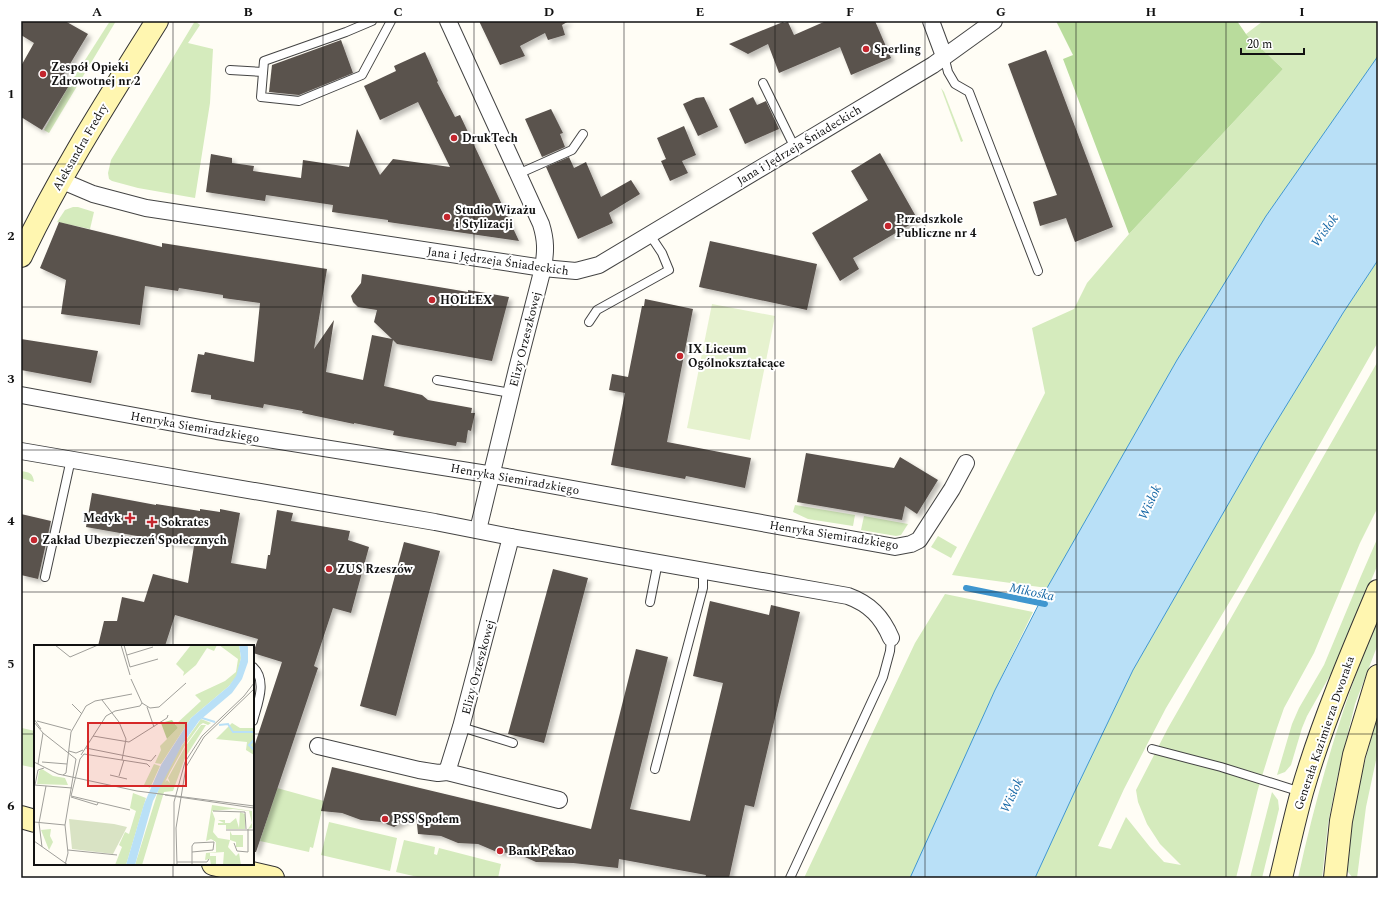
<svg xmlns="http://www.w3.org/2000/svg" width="1399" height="899" font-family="Spectral,serif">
  <defs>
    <filter id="shadow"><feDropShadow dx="3.5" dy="3.5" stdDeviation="2" flood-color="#0004"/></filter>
  </defs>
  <rect width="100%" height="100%" fill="#fffdf5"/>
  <g fill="#d5ebbd">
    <polygon points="110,21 116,21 49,133 44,130 71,82"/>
    <polygon points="195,21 200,25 188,43 213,49 210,103 195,198 138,188 112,181 109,179 108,173 111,160"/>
    <polygon points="1263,21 1378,21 1378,56 1266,216 1177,360 1047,588 952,575 1045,393 1032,328 1074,309 1087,283 1129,234 1283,69 1246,34"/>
    <polygon points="941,88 944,92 963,141 961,142"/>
    <polygon points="73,207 78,207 94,212 90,229 57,222 65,210"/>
    <polygon points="1378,260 1378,342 1238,588 1166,708 1124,789 1098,846 1111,849 1126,817 1150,847 1164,862 1181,865 1160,844 1147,824 1138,802 1136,790 1168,728 1378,361 1378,507 1360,543 1314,653 1284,708 1277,728 1258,789 1236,878 1035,878 1074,793 1133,670 1264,442 1343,313"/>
    <path d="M21 471C29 472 33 473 34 482L21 478Z"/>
    <polygon points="795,505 855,515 853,526 808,519 793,512"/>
    <polygon points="864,516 908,524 901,535 896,536 861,530"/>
    <polygon points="938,536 957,547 951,558 931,547"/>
    <polygon points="1378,537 1378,564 1353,623 1337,663 1307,716 1302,728 1291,765 1285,772 1277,775 1292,724 1299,708 1324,665 1361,576"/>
    <polygon points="945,594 1033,612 995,690 910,878 804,878 915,643"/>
    <path d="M1378 619V644L1355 704 1337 778 1328 824 1322 878H1298C1317 791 1343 701 1378 619Z"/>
    <polygon points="1378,711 1378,751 1366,807 1357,878 1353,878 1348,872 1347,866 1351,831 1360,781"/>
    <polygon points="22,728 35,731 35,768 21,765 21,734"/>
    <polygon points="277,788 324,801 313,848 310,847 309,852 260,841"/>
    <polygon points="1272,792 1278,800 1279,809 1262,878 1250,878"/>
    <polygon points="329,822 397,838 390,871 321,855"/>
    <polygon points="404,840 435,847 434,854 437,855 439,848 501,864 498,878 422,878 396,872"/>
  </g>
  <polygon fill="#b9dc9c" points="1056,21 1237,21 1246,34 1283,69 1129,234 1063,59 1073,55"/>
  <polygon fill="#e6f2cf" points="712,304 775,316 750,440 687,428"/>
  <polygon fill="#b9e0f7" stroke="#3f96cf" points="1378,56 1378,260 1343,313 1264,442 1133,670 1074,793 1035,878 910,878 995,690 1047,588 1177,360 1266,216"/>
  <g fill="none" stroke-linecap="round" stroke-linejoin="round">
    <polyline stroke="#3f96cf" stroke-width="6" points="966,588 1045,604"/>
  </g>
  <g fill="#5a524d" filter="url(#shadow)">
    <polygon points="21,21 65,21 88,34 61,79 70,84 42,130 21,117 21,66 34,43 21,35"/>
    <polygon points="479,21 569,21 562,25 565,35 548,40 545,33 520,46 525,56 500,65"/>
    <polygon points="826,21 875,21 891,58 851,75 840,47 779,73 768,44 748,54 729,44 783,22 784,23 788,22 794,35"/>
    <polygon points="341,40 353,73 299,95 269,92 272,65"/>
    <polygon points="1046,50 1113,227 1075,242 1066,218 1040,226 1033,202 1057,195 1008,64"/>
    <polygon points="425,52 438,81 437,82 455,117 460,115 519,241 388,222 388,220 332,212 333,205 266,195 265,201 206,192 211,154 232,158 232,163 254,166 253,171 301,178 303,160 349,167 357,129 380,175 393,159 450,167 418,102 380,120 364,86 396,71 394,66"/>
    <polygon points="704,97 718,127 698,136 683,104 696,98"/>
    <polygon points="753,97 757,105 766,101 779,129 745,144 729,109"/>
    <polygon points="551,109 563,133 560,134 565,147 542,157 525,119"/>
    <polygon points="684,126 696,155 682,161 688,173 670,181 661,161 666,159 657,138"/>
    <polygon points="880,153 918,220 853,258 859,269 840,281 812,233 868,200 851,171"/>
    <polygon points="569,157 574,168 586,162 601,197 631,180 640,194 609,213 613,223 578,239 546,167"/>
    <polygon points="59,222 162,247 162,243 327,269 314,349 334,320 326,372 363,380 372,335 392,339 374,322 377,310 358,307 353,302 351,296 361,283 362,274 468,292 468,290 509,297 492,361 397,344 393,340 384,386 422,395 428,400 472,408 471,413 475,413 471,431 468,430 466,443 457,442 456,446 393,435 394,431 354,423 354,424 302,413 303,411 264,404 263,408 211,399 211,395 191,392 198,354 204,355 205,352 254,362 260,303 223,298 223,295 179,288 178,291 145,286 140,325 61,314 66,280 40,268"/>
    <polygon points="710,241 817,264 807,310 699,287"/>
    <polygon points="645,299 693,309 667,442 751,458 745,488 686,476 685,479 611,465 625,393 609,390 612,374 628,377 642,306 644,306"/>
    <polygon points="21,339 98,351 91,383 21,370"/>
    <polygon points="806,453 894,468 900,457 938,480 917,514 905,506 902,520 797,502"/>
    <polygon points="92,493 156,505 156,504 200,511 200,509 220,512 220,509 240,513 231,563 266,569 268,555 270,555 277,510 293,513 291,521 350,531 348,540 369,547 351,613 333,608 314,666 318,668 256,852 253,852 253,750 282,662 253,653 258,639 175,615 165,646 98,646 104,621 117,621 122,597 144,602 153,574 188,583 194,546 86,527"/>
    <polygon points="21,514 51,521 38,579 21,575"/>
    <polygon points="404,542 440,551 396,716 360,706"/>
    <polygon points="553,569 588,578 544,743 508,734"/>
    <polygon points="710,601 769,615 771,605 800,612 754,807 745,805 729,878 705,878 706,875 619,859 618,868 573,863 536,862 518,854 497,852 478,844 458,843 441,836 418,834 416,815 394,827 381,822 361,820 342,813 321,811 332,767 591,829 636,649 668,657 630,809 690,821 723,683 693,676"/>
  </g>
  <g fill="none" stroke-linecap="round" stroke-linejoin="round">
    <defs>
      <g id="lane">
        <polyline points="372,21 346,32 264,61 261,97 299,101 362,75 391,21"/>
        <polyline points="944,56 948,72 955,84 969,92 1038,271"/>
        <polyline points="230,70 263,72"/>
        <polyline points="763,83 795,148"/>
        <polyline points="518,174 572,150 583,134"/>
        <polyline points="589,322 597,310 669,270 662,253 650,235"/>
        <polyline points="437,380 511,393"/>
        <polyline points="45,577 71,459"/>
        <polyline points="650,602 658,562"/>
        <path d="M253 667C268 681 257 705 253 721"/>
        <polyline points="461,727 513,743"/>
        <polyline points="1152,749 1221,767 1301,792"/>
        <polyline points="655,769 703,588 703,570"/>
        <polyline points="790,878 883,677 890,651 891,638"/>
      </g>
      <g id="street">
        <path d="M448 21 541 224C546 240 546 251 543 268L517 369 478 530"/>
        <polyline points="931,21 944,56"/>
        <polyline points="60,180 93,194 146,208 543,268 576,271 599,265 933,65 994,21"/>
        <polyline points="21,395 217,431 506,477 895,547 911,544 919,540 952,489 966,463"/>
        <path d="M21 451 435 522 511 537 848 596C870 604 882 617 891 638"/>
        <polyline points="318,746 419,770 438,773 447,772 559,800"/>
        <polyline points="447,772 461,727 511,537"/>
      </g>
      <g id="secondary">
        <path d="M21 256C60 174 109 98 157 21"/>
        <polyline points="21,817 35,821"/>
        <polyline points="213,864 273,878"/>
        <path d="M1281 878C1288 849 1294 821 1302 792 1322 723 1350 657 1378 591"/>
        <polyline points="1335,878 1341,821 1354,755 1378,676"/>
      </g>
    </defs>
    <use href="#lane" stroke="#444" stroke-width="10"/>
    <use href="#street" stroke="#444" stroke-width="18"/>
    <use href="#secondary" stroke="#333" stroke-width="24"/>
    <use href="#lane" stroke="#fff" stroke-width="8"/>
    <use href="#street" stroke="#fff" stroke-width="16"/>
    <use href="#secondary" stroke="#fff6b0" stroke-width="22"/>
  </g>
  <path fill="none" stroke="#111" stroke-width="1" stroke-opacity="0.55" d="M173 21V646M323 21V878M474 21V878M624 21V878M775 21V878M925 21V878M1076 21V878M1226 21V878M21 164H1378M21 307H1378M21 450H1378M21 592H1378M21 734H35M253 734H1378M173 864V878"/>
  <g fill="#c4262e" stroke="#fff" stroke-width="1.5">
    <circle cx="866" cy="49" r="4"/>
    <circle cx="43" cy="74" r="4"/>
    <circle cx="454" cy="138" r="4"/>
    <circle cx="447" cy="217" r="4"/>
    <circle cx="888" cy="226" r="4"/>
    <circle cx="432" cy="300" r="4"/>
    <circle cx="680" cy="356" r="4"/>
    <path d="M128 512h4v4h4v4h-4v4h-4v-4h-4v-4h4z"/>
    <path d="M150 516h4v4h4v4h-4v4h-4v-4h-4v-4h4z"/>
    <circle cx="34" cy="540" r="4"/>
    <circle cx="329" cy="569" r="4"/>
    <circle cx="385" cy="819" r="4"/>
    <circle cx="500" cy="851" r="4"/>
  </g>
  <g text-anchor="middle" stroke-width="4" stroke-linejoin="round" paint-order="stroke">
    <g font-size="12" font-weight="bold" fill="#111" stroke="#fff" text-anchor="start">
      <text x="874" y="53">Sperling</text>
      <text x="51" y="71">Zespół Opieki<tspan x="51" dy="14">Zdrowotnej nr 2</tspan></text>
      <text x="462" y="142">DrukTech</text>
      <text x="455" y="214">Studio Wizażu<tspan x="455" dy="14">i Stylizacji</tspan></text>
      <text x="896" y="223">Przedszkole<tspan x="896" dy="14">Publiczne nr 4</tspan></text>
      <text x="440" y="304">HOLLEX</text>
      <text x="688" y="353">IX Liceum<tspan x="688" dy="14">Ogólnokształcące</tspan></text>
      <text x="121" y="522" text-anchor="end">Medyk</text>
      <text x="161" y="526">Sokrates</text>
      <text x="42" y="544">Zakład Ubezpieczeń Społecznych</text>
      <text x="337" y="573">ZUS Rzeszów</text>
      <text x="393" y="823">PSS Społem</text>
      <text x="508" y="855">Bank Pekao</text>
    </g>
    <g font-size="12" fill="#111" stroke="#fff">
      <text transform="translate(799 145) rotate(-31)" y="4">Jana i Jędrzeja Śniadeckich</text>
      <text transform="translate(80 147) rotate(-60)" y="4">Aleksandra Fredry</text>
      <text transform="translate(498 261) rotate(8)" y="4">Jana i Jędrzeja Śniadeckich</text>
      <text transform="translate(525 339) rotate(-76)" y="4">Elizy Orzeszkowej</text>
      <text transform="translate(195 427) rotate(10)" y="4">Henryka Siemiradzkiego</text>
      <text transform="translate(515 479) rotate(10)" y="4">Henryka Siemiradzkiego</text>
      <text transform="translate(834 535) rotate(9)" y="4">Henryka Siemiradzkiego</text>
      <text transform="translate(478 667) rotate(-75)" y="4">Elizy Orzeszkowej</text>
      <text transform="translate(1324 733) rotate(-71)" y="4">Generała Kazimierza Dworaka</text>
    </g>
    <g font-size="13" font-style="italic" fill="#1768a6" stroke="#fff">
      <text transform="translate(1324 230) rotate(-54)" y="5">Wisłok</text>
      <text transform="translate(1149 502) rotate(-65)" y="5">Wisłok</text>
      <text transform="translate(1032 591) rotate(12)" y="5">Mikośka</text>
      <text transform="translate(1011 795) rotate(-65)" y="5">Wisłok</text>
    </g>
  </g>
  <g transform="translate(34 645)">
    <rect width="220" height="220" fill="#fffdf5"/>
    <path d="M157 0H183L180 6 173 3 162 20 149 31 150 27 142 19ZM185 0H205L207 13 203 31 195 41 157 73 127 119 121 118 127 105 126 101 144 83 141 80 167 56 161 50 191 36 202 27 204 14ZM167 74 177 78 174 80 169 78 166 80 150 102 136 127 131 137 133 135 136 138 134 133 151 102 167 80H172L151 113 139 146 130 147 108 220H101L125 143 142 109ZM198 78 206 83H220V110L212 105 213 97 182 94ZM120 119 126 121 116 143 110 140ZM8 124 19 131 31 133 34 140 3 139 5 126ZM99 148 112 153 92 220H81L88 202 85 200 91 187 95 189 102 166 96 163ZM178 160 218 166V183L214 184 218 178 215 166 199 164 178 166 181 174 179 187 184 193 196 195V186L198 190H209V202H202V197L196 195 194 202 202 211 205 208 207 220H189L190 207 176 208V211H182V220H177L176 214 171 215 172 208 182 207V197L177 194 172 196ZM206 167 211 169V184H192V180H184V178H190L184 175H191V178H196L202 173 205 183ZM17 184 16 191 19 197 15 205 7 185Z" fill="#d5ebbd"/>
    <path d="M138 75 144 83 133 94 127 78Z" fill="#b9dc9c"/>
    <path d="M35 174 80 179 93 182 79 209 38 204Z" fill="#d9e3c4"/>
    <path d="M205 0H213L214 2V17L208 34 198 48 165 76 148 100 119 156 101 220H92L110 159 127 120 157 73 195 41 202 31 207 13Z" fill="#b9e0f7"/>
    <path fill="none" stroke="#b9e0f7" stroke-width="2" d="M168 73 181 77M185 80 194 79 199 87H220M220 95 215 100 220 105"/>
    <path fill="none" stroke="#a09f9a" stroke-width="1" d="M21 0 36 12 64 0M87 0 96 30M90 0 96 22 124 14M93 10 119 2M97 34 108 58M68 55 85 77 92 94 88 115M108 58 116 63 125 62 152 38M38 59 48 69M113 62 120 82M0 74 7 84M3 76 37 85M0 77 9 88 42 114M59 91 95 97 133 73 134 70M52 103 117 116 122 110M35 106 42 108 49 105M47 110 72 71 81 66 106 61 108 58M0 117 24 129 103 146 220 161M8 117 33 119M4 119 9 88M29 130 32 128 37 87 52 61 61 56 98 49M76 130 93 134M85 131 90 115M0 140 38 143M1 140 4 125 10 123M131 150 220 163M37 151 46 114 50 109 113 119 116 122M37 151 96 165M37 152 63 160 64 158M179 166 211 167 212 184M0 177 31 180M220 180V201M192 185H220M0 196 34 220M200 198 203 206 214 207V184M8 202 5 178 12 141M34 205 83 210M143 217H173L175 214M31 220 34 208 31 180 42 114M140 220V157L151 117 168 91 210 51 220 38M143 220 142 183 152 122 170 92 220 44M158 220V201L160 198 180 197 179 205 158 207"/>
    <path fill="#d62828" fill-opacity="0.15" stroke="#d62828" stroke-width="2" d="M54 78H152V141H54Z"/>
    <rect width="220" height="220" fill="none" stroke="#111" stroke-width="2"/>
  </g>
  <rect width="1399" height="899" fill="none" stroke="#ffffff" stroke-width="44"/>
  <path d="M1241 48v6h63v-6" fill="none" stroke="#111111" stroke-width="2"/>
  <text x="1247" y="48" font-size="12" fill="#111111" stroke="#ffffff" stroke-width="3" paint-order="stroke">20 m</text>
  <rect x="22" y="22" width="1355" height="855" fill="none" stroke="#111" stroke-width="1.5"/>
  <g font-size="13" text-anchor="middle" font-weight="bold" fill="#111">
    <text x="97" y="16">A</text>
    <text x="248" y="16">B</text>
    <text x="398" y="16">C</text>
    <text x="549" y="16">D</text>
    <text x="700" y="16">E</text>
    <text x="850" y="16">F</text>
    <text x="1001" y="16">G</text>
    <text x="1151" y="16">H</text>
    <text x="1302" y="16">I</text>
    <text x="11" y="98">1</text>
    <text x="11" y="240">2</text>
    <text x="11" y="383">3</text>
    <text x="11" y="525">4</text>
    <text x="11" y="668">5</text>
    <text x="11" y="810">6</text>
  </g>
</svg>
